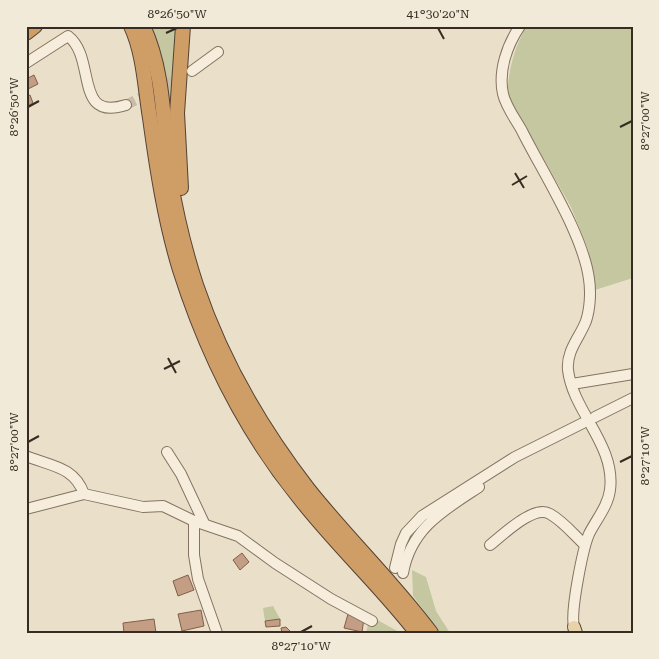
<svg xmlns="http://www.w3.org/2000/svg" width="659" height="659" font-family="'Roboto Serif',serif">
  <rect width="100%" height="100%" fill="#eae0ca"/>
  <g fill="#c4c79f">
    <polygon points="152,26 177,26 171,112 163,63"/>
    <path d="M527 26H633V278L595 290 588 249 571 207 507 94C509 69 514 47 527 26Z"/>
    <polygon points="412,570 426,577 436,611 450,633 413,633 438,629 413,596"/>
    <polygon points="273,606 280,619 265,621 263,608"/>
    <polygon points="370,616 401,633 366,633"/>
  </g>
  <g fill="#c49d85" stroke="#825e49">
    <polygon points="34,75 38,84 26,90 26,79"/>
    <polygon points="30,95 33,103 26,107 26,97"/>
    <polygon points="242,553 249,562 240,570 233,560"/>
    <polygon points="188,575 194,590 178,596 173,581"/>
    <polygon points="201,610 204,626 182,631 178,614"/>
    <polygon points="348,614 364,618 362,632 344,628"/>
    <polygon points="154,619 156,633 124,633 123,623"/>
    <polygon points="280,619 280,626 266,627 265,621"/>
    <polygon points="286,627 291,632 291,633 282,633 281,628"/>
  </g>
  <g fill="none" stroke-linecap="round" stroke-linejoin="round">
    <polyline stroke="#c6bca8" stroke-width="10" stroke-dasharray="10 5" stroke-linecap="butt" points="126,105 183,76"/>
    <defs>
      <g id="minor">
        <path d="M520 26C507 45 498 71 503 94 506 107 516 120 522 131 543 173 583 234 589 279 591 292 590 309 586 321 580 337 566 351 568 370 573 412 616 445 610 490 608 506 596 520 589 534 583 548 570 612 574 627"/>
        <path d="M26 63 68 36C97 58 73 122 126 105"/>
        <polyline points="192,71 218,52"/>
        <polyline points="572,384 633,374"/>
        <polyline points="595,417 633,398"/>
        <polyline points="167,452 181,474 204,523"/>
        <path d="M26 456C50 466 74 466 84 494"/>
        <polyline points="26,509 84,494 143,507 163,506 194,521 238,536 275,563 331,599 372,621"/>
        <polyline points="194,521 194,555 198,579 217,633"/>
        <path d="M490 545C503 535 534 504 550 514 563 521 574 535 585 545"/>
        <polyline points="395,568 401,544 406,533 422,516 515,457 583,423"/>
        <path d="M403 573C411 528 444 510 479 487"/>
      </g>
      <polyline id="major" points="574,627 576,633"/>
      <g id="highway">
        <path d="M131 26C144 54 145 88 150 118 157 169 165 221 180 270 206 352 244 429 298 496 335 544 380 585 417 633"/>
        <path d="M143 26C165 73 163 128 170 178 176 214 185 251 196 285 221 359 260 427 308 489 347 538 393 582 431 633"/>
        <polyline points="26,33 35,26"/>
        <polyline points="181,188 177,113 183,26"/>
      </g>
    </defs>
    <use href="#minor" stroke="#857360" stroke-width="12"/>
    <use href="#major" stroke="#544234" stroke-width="14"/>
    <use href="#highway" stroke="#544234" stroke-width="16"/>
    <use href="#minor" stroke="#f6eddd" stroke-width="10"/>
    <use href="#major" stroke="#e8d2a7" stroke-width="12"/>
    <use href="#highway" stroke="#cf9d66" stroke-width="14"/>
  </g>
  <path fill="none" stroke="#372c22" stroke-width="2" d="M438 28 444 39M166 33 177 28M28 107 39 101M620 127 632 121M515 173 524 188M512 185 527 176M168 358 176 373M164 369 180 361M28 442 39 436M620 462 632 456M301 632 312 626"/>
  <rect width="659" height="659" fill="none" stroke="#f2ead9" stroke-width="55"/>
  <rect x="28" y="28" width="604" height="604" fill="none" stroke="#372c22" stroke-width="2"/>
  <g font-size="12" text-anchor="middle" fill="#372c22">
    <text x="177" y="18">8°26'50"W</text>
    <text x="438" y="18">41°30'20"N</text>
    <text transform="translate(14 107) rotate(-90)" y="4">8°26'50"W</text>
    <text transform="translate(645 121) rotate(-90)" y="4">8°27'00"W</text>
    <text transform="translate(14 442) rotate(-90)" y="4">8°27'00"W</text>
    <text transform="translate(645 456) rotate(-90)" y="4">8°27'10"W</text>
    <text x="301" y="650">8°27'10"W</text>
  </g>
</svg>
